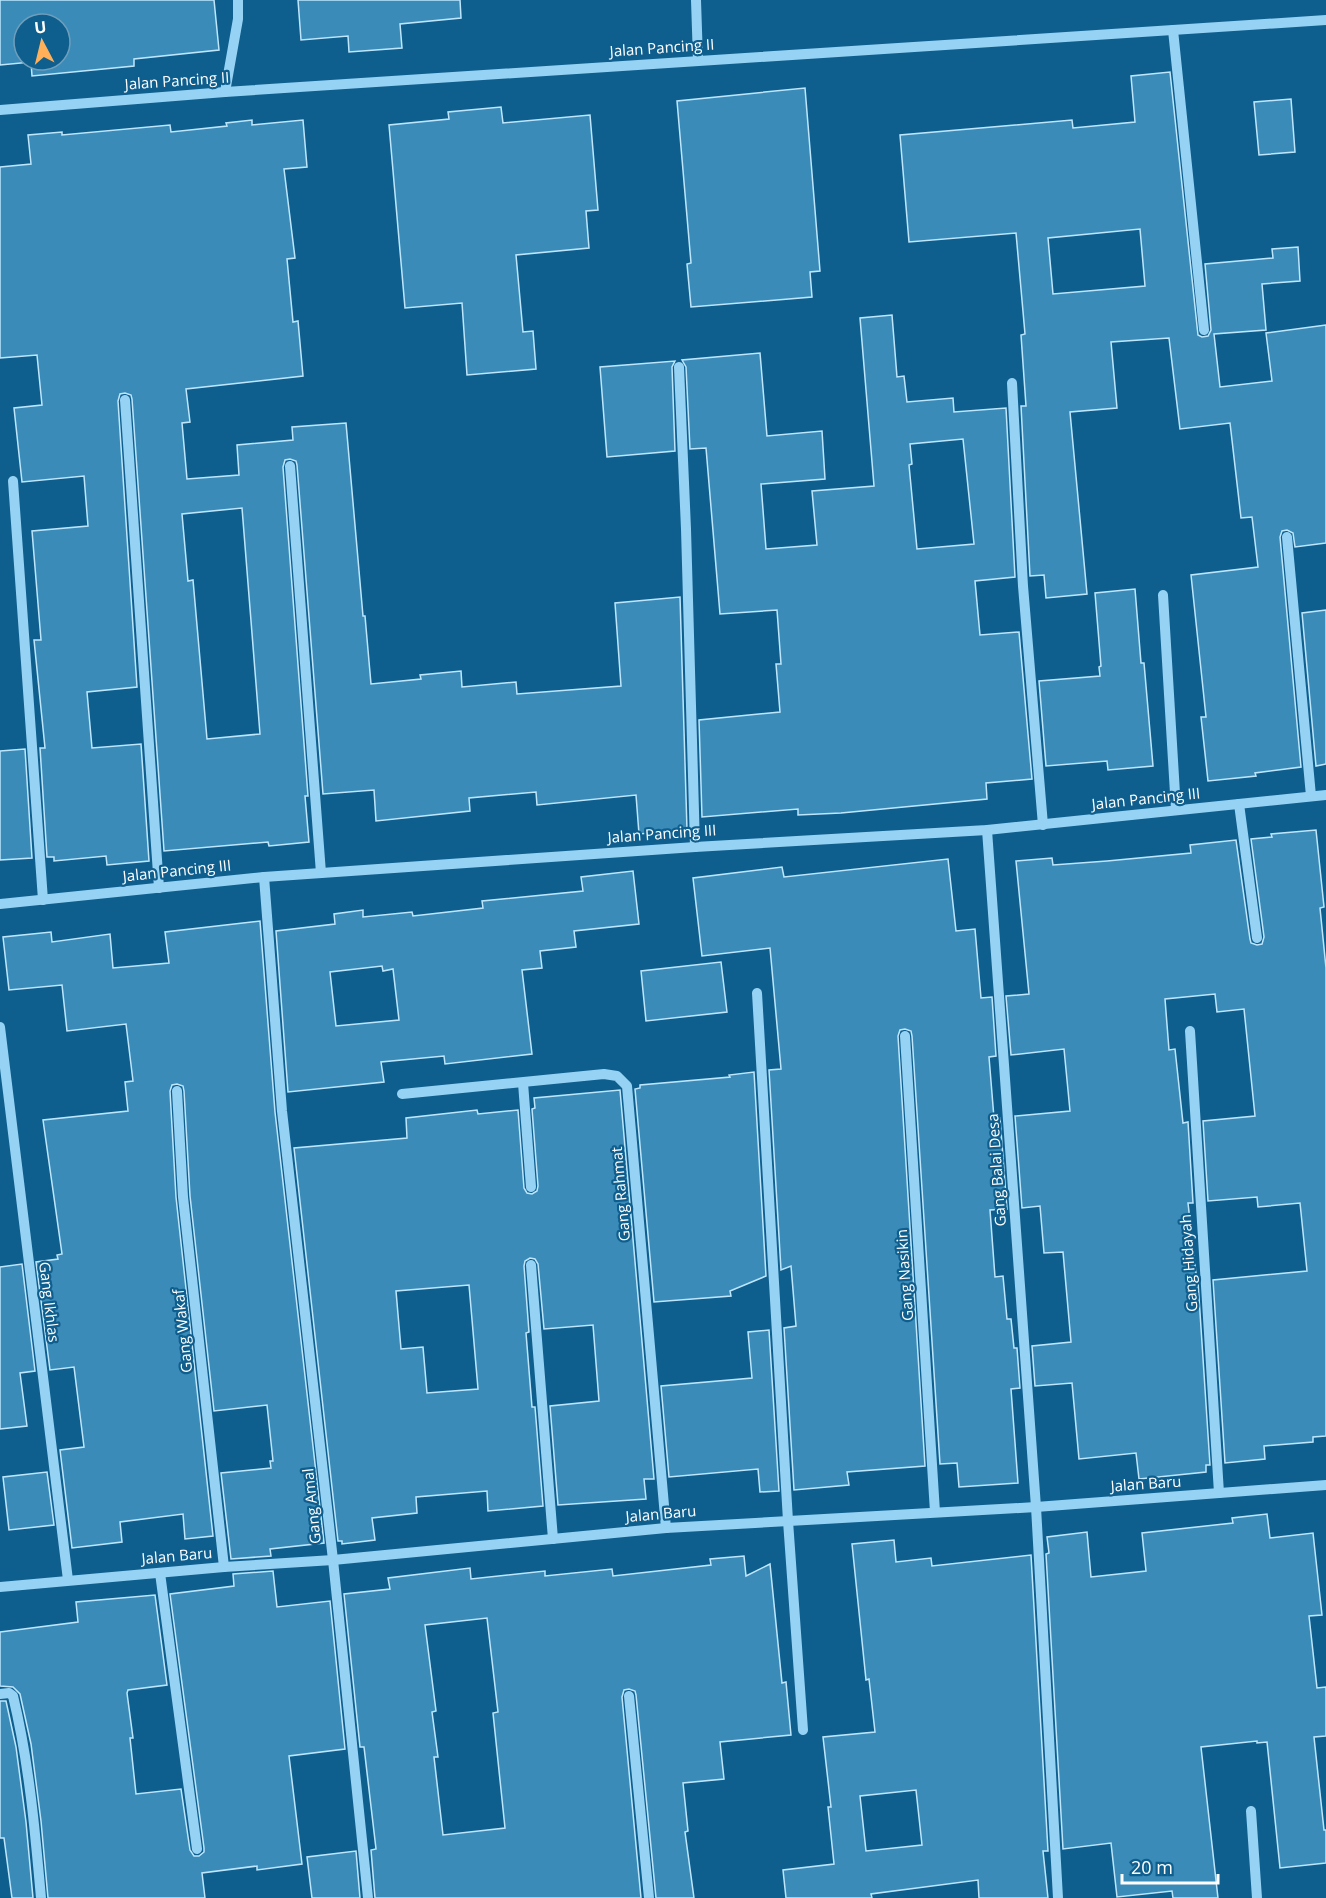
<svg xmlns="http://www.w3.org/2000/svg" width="1326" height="1898" font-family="'Open Sans',sans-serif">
  <rect width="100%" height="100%" fill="#0e5e8e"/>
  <g fill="#3b8bb9" stroke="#bee7fe" stroke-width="1.5" fill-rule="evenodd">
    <path d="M0 0H214L219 50 134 59V66L32 76 31 62 0 65ZM24 24H60V60H24Z"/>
    <polygon points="298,0 460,0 461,18 400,24 402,48 349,52 348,36 301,40"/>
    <path d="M1170 72 1198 335 1202 337 1208 336 1211 330 1205 264 1273 258 1272 249 1298 247 1300 281 1262 284 1266 330 1214 334 1220 387 1272 381 1266 333 1326 325V543L1295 547 1293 533 1287 530 1282 531 1280 537 1301 767 1255 773 1256 776 1208 781 1201 717H1206L1191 575 1258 567 1252 517 1241 518 1230 423 1180 429 1169 338 1111 342 1117 408 1070 412 1087 594 1046 598 1044 575 1030 576 1021 406H1026L1021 335 1025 334 1016 233 909 242 900 135 1072 120 1073 128 1135 122 1131 76ZM1140 229 1145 286 1053 294 1048 238Z"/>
    <polygon points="805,88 820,271 810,272 812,297 691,307 687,264 691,263 677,101"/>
    <polygon points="1291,99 1295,152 1259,155 1254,102"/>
    <polygon points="501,107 503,123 590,115 598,210 586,211 589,248 516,255 523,332 533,331 536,369 467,375 462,303 405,308 389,125 449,119 448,112"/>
    <path d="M252 120V125L303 120 307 167 284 169 295 258 287 259 293 322 298 321 303 376 186 389 190 422 182 423 187 479 239 475 237 445 293 440 292 427 346 423 363 616H365L371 684 421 679 420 675 461 671 462 687 516 682 517 694 621 686 615 603 680 597 687 830 639 834 636 795 537 805 536 792 469 798 470 811 376 821 374 790 323 794 297 465 296 461 290 459 285 460 283 467 308 796H305L309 842 269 846 268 842 164 851 132 399 131 395 125 393 120 394 118 401 137 687 87 692 92 748 141 744 149 861 107 865 106 856 54 861V857H47L40 748H45L34 640H41L32 531 88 526 84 476 22 482 14 408 42 405 37 355 0 358V167L31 164 28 135 62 132V135L170 125 171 132 227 126 226 123ZM242 508 260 734 207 739 193 580 188 581 182 514Z"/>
    <path d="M892 315 897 377 904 376 907 402 953 398 954 412 1006 408 1015 577 975 581 980 635 1019 632 1032 779 986 783 987 799 841 813 798 815V809L702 817 699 720 780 712 776 664H781L777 610 720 614 706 448 690 449 686 367 682 360 760 353 767 436 822 431 825 479 761 484 766 549 817 545 812 491 874 486 860 318ZM963 439 974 544 917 549 909 465 912 464 910 444Z"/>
    <polygon points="675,361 672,367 675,451 607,457 600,367"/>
    <polygon points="1135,589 1141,663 1144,663 1153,766 1108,770 1107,761 1046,766 1039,681 1100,676 1099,667 1101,666 1095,593"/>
    <polygon points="1326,610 1326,764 1316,766 1302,613"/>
    <polygon points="25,749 32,858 0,860 0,751"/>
    <polygon points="1316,830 1324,907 1320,908 1326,968 1326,1436 1313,1437 1313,1442 1264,1446 1265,1459 1225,1463 1213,1280 1307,1271 1300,1203 1258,1207 1257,1197 1208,1201 1203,1121 1255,1116 1244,1009 1217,1012 1215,994 1165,999 1169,1050 1175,1049 1183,1123 1188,1122 1193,1203 1188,1203 1197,1282 1198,1282 1210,1465 1206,1465 1206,1472 1139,1479 1136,1453 1079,1459 1072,1383 1035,1386 1032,1346 1071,1342 1063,1252 1044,1253 1040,1206 1022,1208 1015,1116 1070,1111 1064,1049 1011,1055 1006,996 1029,994 1016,861 1052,858 1053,865 1107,861 1191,853 1190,845 1236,840 1250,939 1251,943 1257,945 1262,944 1264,937 1251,839 1272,837 1271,834"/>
    <polygon points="948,859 956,931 975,929 981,998 992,997 996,1056 989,1057 994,1118 1000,1118 1007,1209 990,1210 995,1277 1003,1276 1007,1319 1011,1319 1014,1348 1017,1348 1020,1388 1011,1389 1018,1483 959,1487 957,1463 940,1464 912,1036 911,1031 905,1029 900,1030 898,1036 925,1466 847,1472 849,1485 794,1490 784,1328 796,1326 791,1266 781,1270 769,1070 781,1069 770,948 702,956 693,878 782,867 784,877"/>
    <path d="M633 871 639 924 574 931 576 947 540 951 542 968 522 970 532 1054 445 1064 444 1056 381 1062 384 1082 288 1092 276 931 335 924 334 914 363 910V917L412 912 413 916 483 908 482 901 583 891 581 877ZM382 966 383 971 393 969 399 1020 336 1026 330 972Z"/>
    <polygon points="260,921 275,1112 324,1543 270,1549 271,1556 231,1559 221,1473 271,1468 270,1461 273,1461 267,1405 214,1411 190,1196 184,1091 183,1086 177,1084 172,1085 170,1091 176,1197 213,1536 185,1539 183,1514 120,1522 122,1542 72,1548 60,1450 84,1447 74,1367 50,1370 36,1262 58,1259 57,1255 62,1254 43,1120 128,1111 125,1082 133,1081 126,1024 67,1031 62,985 9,990 3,937 51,932 52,942 110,934 113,968 169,963 165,932"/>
    <polygon points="721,962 727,1012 646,1021 641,971"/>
    <polygon points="754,1072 766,1276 730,1291 731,1296 654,1302 635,1089 640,1088 640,1085 730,1077 729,1075"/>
    <path d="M620 1090 654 1479H644L646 1499 558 1505 550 1406 599 1401 593 1325 544 1329 538 1264 535 1259 530 1258 525 1261 524 1266 529 1332 526 1333 532 1407H535L543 1506 488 1511 487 1491 416 1497 417 1513 372 1518 375 1540 342 1544V1541H338L294 1148 407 1138 406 1118 477 1110 478 1114 518 1110 524 1188 527 1193 532 1194 537 1191 538 1186 532 1109 535 1108 534 1098ZM469 1285 478 1389 427 1393 423 1347 401 1349 396 1291Z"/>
    <polygon points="22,1264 35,1371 20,1373 27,1426 0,1429 0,1267"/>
    <polygon points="769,1330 779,1491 760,1492 758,1469 669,1477 661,1386 752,1378 748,1332"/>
    <polygon points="47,1472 54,1525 9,1530 3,1477"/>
    <polygon points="1267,1514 1270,1538 1313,1533 1322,1615 1309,1616 1317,1688 1326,1687 1326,1736 1314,1737 1324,1830 1326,1830 1326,1863 1280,1868 1267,1742 1257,1743 1257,1741 1201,1747 1218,1898 1173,1898 1172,1891 1117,1897 1111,1843 1063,1849 1046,1554 1049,1553 1047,1537 1087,1532 1091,1577 1146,1571 1142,1533 1233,1523 1232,1518"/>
    <path d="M894 1540 896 1562 931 1558 932 1566 1031 1555 1048 1851H1043L1048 1898H979L978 1880 871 1894 872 1898H786L783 1870 834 1864 828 1807H831L823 1737 875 1732 869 1679 866 1680 852 1544ZM916 1790 922 1845 866 1851 860 1796Z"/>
    <path d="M744 1556 746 1576 770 1564 782 1683 786 1682 791 1735 720 1742 724 1779 683 1783 688 1831 685 1832 694 1898H656L636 1695 635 1691 629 1689 624 1690 622 1697 641 1898H375L371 1850 376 1849 364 1747H360L344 1594 390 1589 388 1578 470 1568 471 1579 545 1571V1576L612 1569 613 1576 711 1565 710 1559ZM487 1618 498 1712 493 1713 505 1828 443 1835 434 1757H438L432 1712 436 1711 425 1625Z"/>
    <polygon points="273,1571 277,1607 330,1601 345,1749 289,1756 302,1864 257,1870 257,1866 202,1873 205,1898 48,1898 41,1821 31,1744 20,1694 13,1687 0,1686 0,1632 78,1622 76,1602 155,1595 167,1685 128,1690 127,1693 133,1738 130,1738 136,1794 181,1789 190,1850 194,1856 199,1856 204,1852 204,1848 170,1594 234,1586 233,1574"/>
    <polygon points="0,1701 6,1701 16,1747 26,1822 33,1898 12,1898 4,1838 0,1838"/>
    <polygon points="356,1851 360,1898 312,1898 307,1857"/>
  </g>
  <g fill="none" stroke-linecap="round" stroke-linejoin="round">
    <g stroke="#96d2f3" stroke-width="10">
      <polyline points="696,0 698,60"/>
      <polyline points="1173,30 1204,330"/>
      <polyline points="225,92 238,19 238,0"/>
      <polyline points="0,110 225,92 1326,20"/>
      <polyline points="679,367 686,529 695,847"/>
      <polyline points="1012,383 1023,586 1043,825"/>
      <polyline points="125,400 159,888"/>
      <polyline points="290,466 321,873"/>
      <polyline points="13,481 43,900"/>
      <polyline points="1287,537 1311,796"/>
      <polyline points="1163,595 1176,810"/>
      <polyline points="1239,804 1257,938"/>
      <polyline points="987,830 1036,1507 1058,1898"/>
      <polyline points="264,877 282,1111 333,1560 368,1898"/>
      <polyline points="0,904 264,877 695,847 987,830 1326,795"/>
      <polyline points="757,993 788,1521 803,1730"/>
      <polyline points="0,1027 68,1580"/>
      <polyline points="1190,1031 1219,1493"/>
      <polyline points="905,1036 935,1512"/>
      <polyline points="523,1083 531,1187"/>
      <polyline points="177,1091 183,1197 224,1567"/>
      <polyline points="402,1094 604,1074 617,1076 627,1086 666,1528"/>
      <polyline points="531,1265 553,1539"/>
      <polyline points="160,1573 197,1849"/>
      <polyline points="0,1587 224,1567 333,1560 666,1528 1036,1507 1326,1485"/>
      <path d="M0 1694 9 1693 13 1696C29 1762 35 1830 41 1898"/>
      <polyline points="629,1696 649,1898"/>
      <polyline points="1251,1811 1257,1898"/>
    </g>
  </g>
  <g text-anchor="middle" stroke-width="4.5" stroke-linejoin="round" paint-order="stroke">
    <g font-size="15" fill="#fff" stroke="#0e5e8e">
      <text transform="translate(662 48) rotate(-4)" y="5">Jalan Pancing II</text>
      <text transform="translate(177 81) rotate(-4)" y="5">Jalan Pancing II</text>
      <text transform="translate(1146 799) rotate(-6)" y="5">Jalan Pancing III</text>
      <text transform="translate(662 834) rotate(-4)" y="5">Jalan Pancing III</text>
      <text transform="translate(177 871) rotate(-6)" y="5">Jalan Pancing III</text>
      <text transform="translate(997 1170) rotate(-94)" y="5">Gang Balai Desa</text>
      <text transform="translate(621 1194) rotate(-95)" y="5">Gang Rahmat</text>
      <text transform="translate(1189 1263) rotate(-94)" y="5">Gang Hidayah</text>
      <text transform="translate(905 1275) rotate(-94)" y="5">Gang Nasikin</text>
      <text transform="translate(49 1302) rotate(83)" y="5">Gang Ikhlas</text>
      <text transform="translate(183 1331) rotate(-96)" y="5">Gang Wakaf</text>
      <text transform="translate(1146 1484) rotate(-4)" y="5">Jalan Baru</text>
      <text transform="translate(312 1506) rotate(-96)" y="5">Gang Amal</text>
      <text transform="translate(661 1514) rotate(-5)" y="5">Jalan Baru</text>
      <text transform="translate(177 1556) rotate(-5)" y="5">Jalan Baru</text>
    </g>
  </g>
  <g transform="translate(42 42) rotate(353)"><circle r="28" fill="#0e5e8e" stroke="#6e9ebb" stroke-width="1.5"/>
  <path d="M0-4.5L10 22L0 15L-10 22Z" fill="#ffb059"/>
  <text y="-9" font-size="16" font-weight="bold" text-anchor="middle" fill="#ffffff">U</text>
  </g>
  <path d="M1122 1874v9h96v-9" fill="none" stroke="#ffffff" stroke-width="3"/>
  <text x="1131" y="1874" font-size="18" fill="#ffffff" stroke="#0e5e8e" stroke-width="4.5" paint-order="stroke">20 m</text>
</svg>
